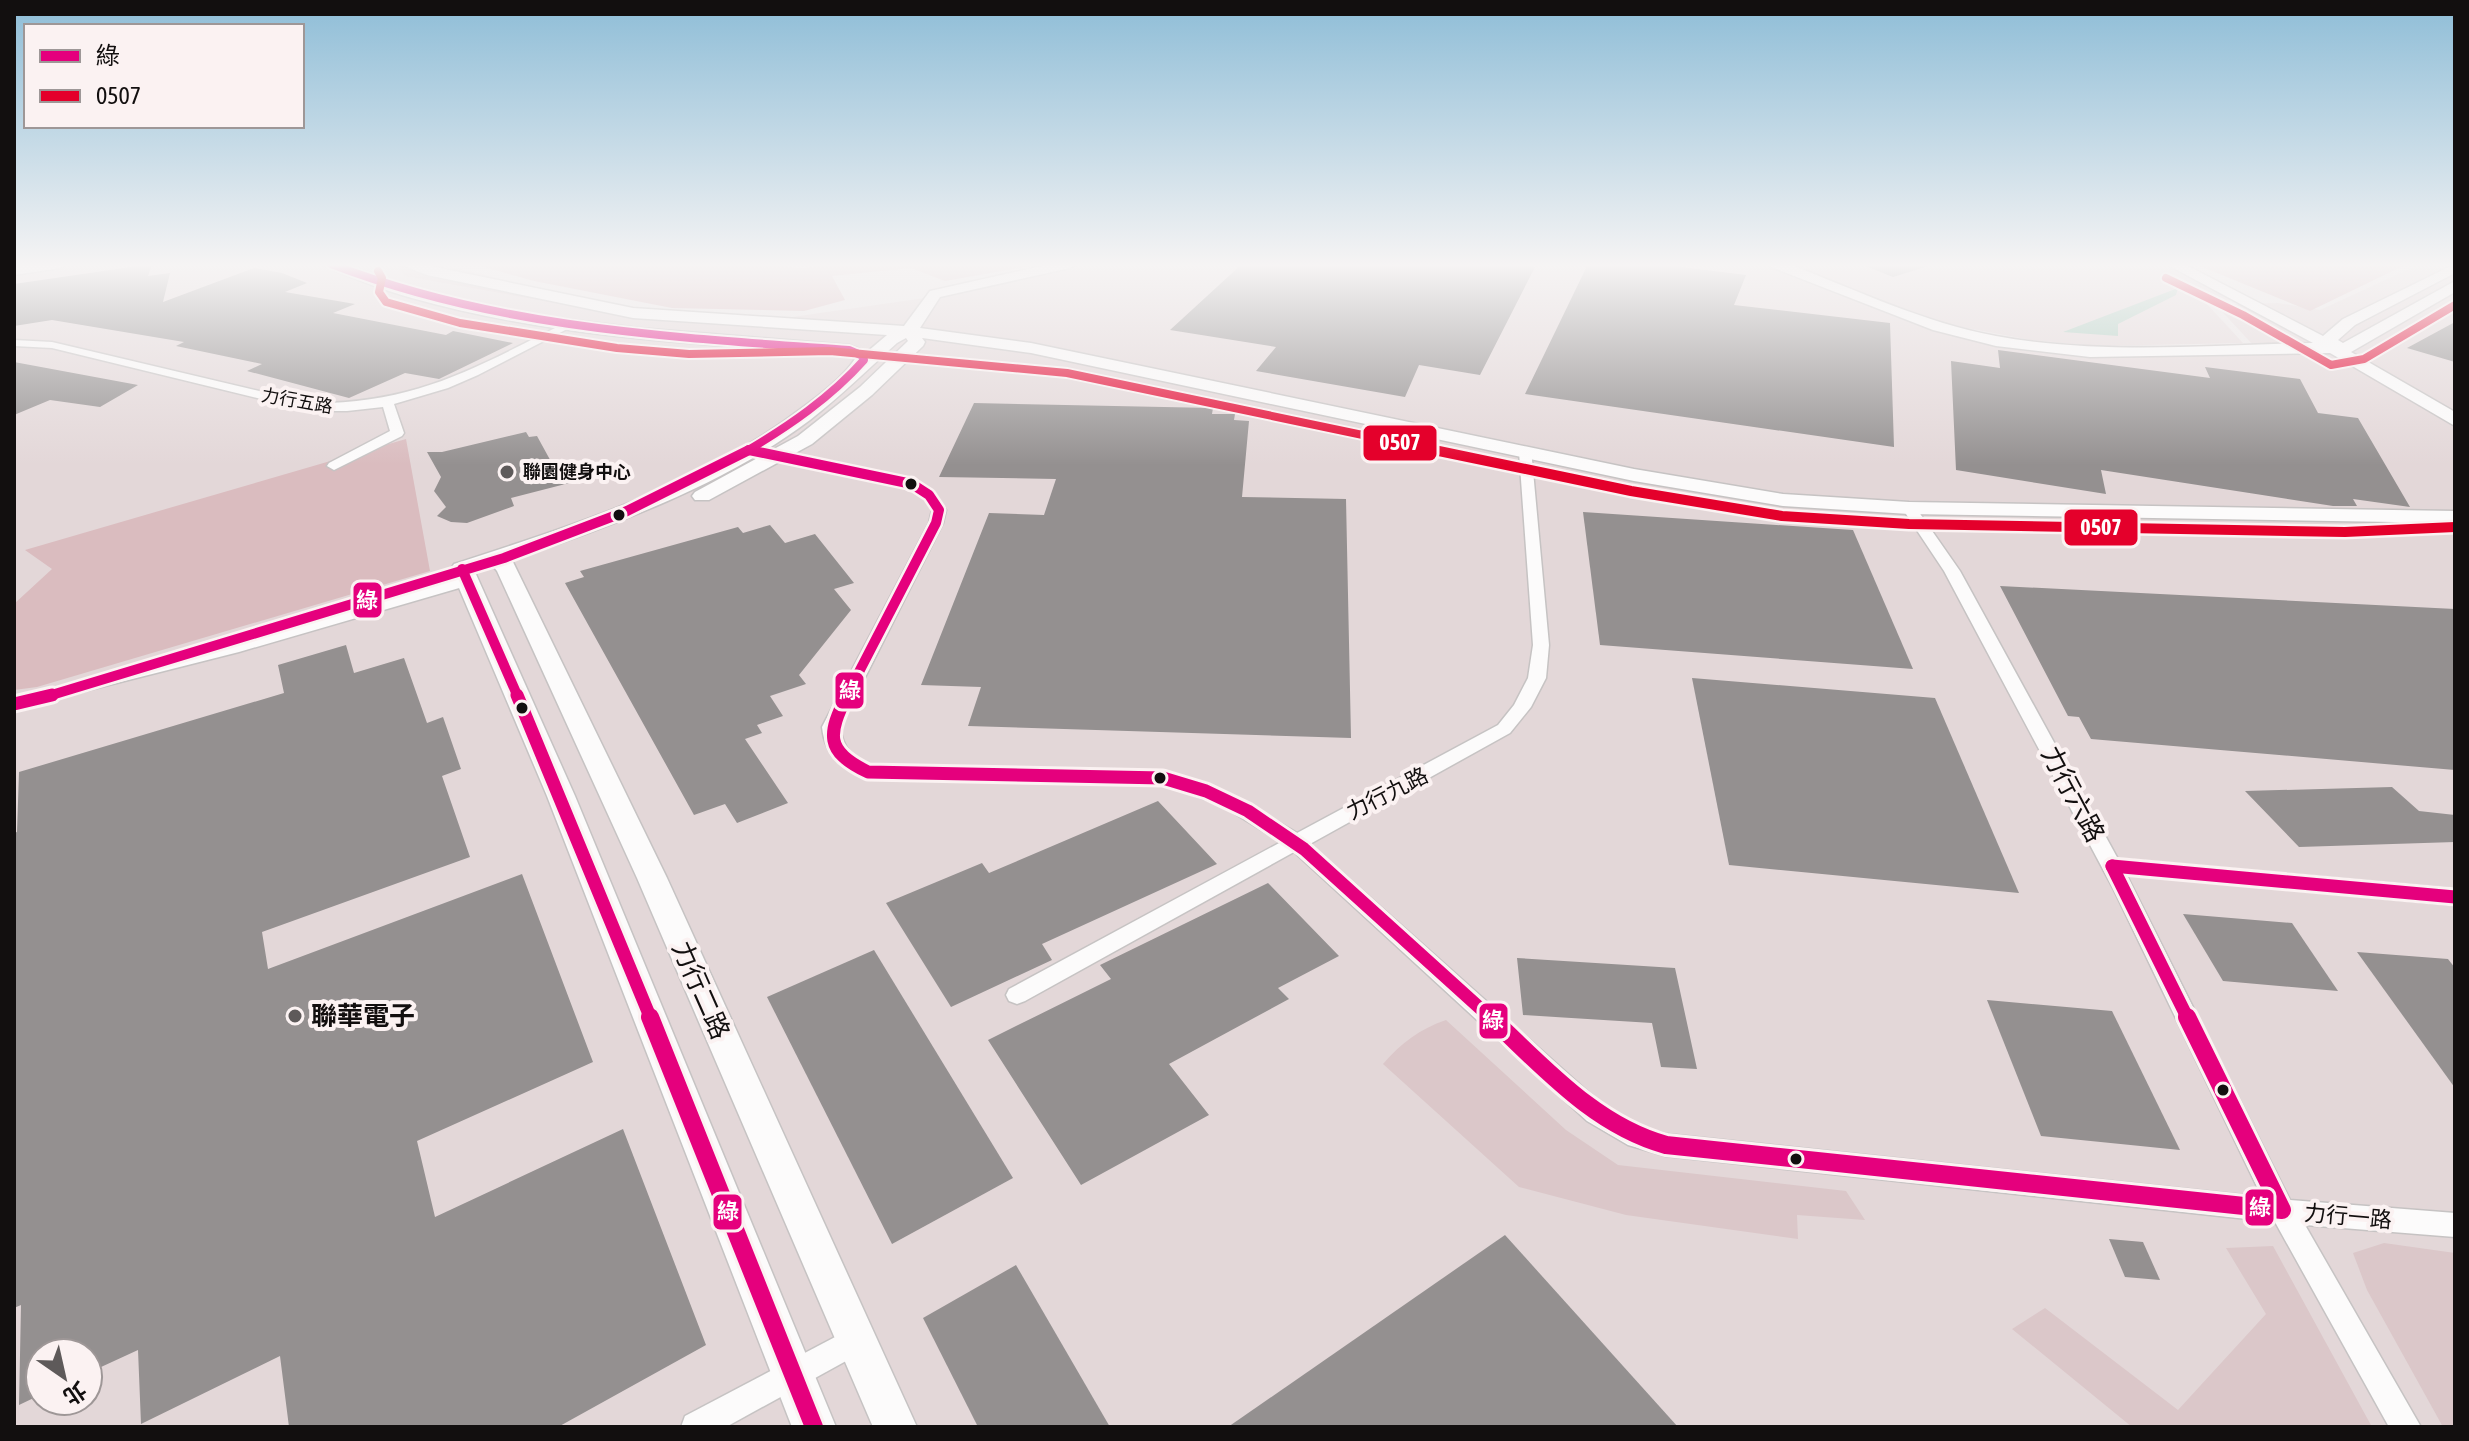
<svg xmlns="http://www.w3.org/2000/svg" width="2469" height="1441" font-family="'Asap Condensed','Noto Sans TC',sans-serif">
  <rect width="100%" height="100%" fill="#ebe6e6"/>
  <g fill="#e3d7d8" fill-rule="evenodd">
    <path d="M14 264H440L618 308 771 320 939 296 1093 264H1783L1905 315 1954 329 2011 340 2084 348 2253 345 2216 305 2278 303 2320 310 2420 264H2455V1427H14ZM40 1353H88V1401H40Z"/>
    <polygon points="1790,264 2162,264 2237,299 2206,303 2243,343 2094,346 2031,340 1956,326 1909,313"/>
  </g>
  <g fill="#dbc7c9">
    <polygon points="398,265 567,305 405,276"/>
    <path d="M1446 1020 1566 1130 1618 1165 1846 1191 1865 1220 1797 1215 1798 1239 1626 1215 1519 1187 1383 1064C1401 1043 1420 1029 1446 1020Z"/>
    <polygon points="2384,1243 2455,1253 2455,1427 2443,1427 2367,1290 2353,1253"/>
    <polygon points="2273,1246 2372,1427 2132,1427 2012,1329 2045,1308 2178,1410 2266,1314 2226,1248"/>
  </g>
  <g fill="#dabcbf">
    <polygon points="473,264 747,264 804,268 836,264 1031,266 945,281 911,268 832,276 845,300 804,311 672,308 534,281"/>
    <polygon points="2195,264 2407,264 2310,311"/>
    <polygon points="406,439 430,571 37,687 14,690 14,604 52,569 25,550"/>
  </g>
  <polygon fill="#a8cbbd" points="2178,288 2176,295 2118,324 2118,336 2063,332"/>
  <g fill="#949090">
    <polygon points="152,264 148,276 170,273 163,302 254,268 282,273 307,283 285,292 355,304 333,313 446,335 453,331 513,343 439,379 405,373 349,398 247,371 262,364 176,346 184,342 52,320 14,326 14,284"/>
    <polygon points="1242,264 1504,264 1535,267 1480,375 1419,365 1405,397 1256,371 1276,347 1170,330"/>
    <polygon points="1588,264 1656,264 1746,275 1734,305 1890,323 1894,447 1525,394"/>
    <polygon points="1861,264 1925,264 1925,267 1893,277"/>
    <polygon points="2455,322 2455,362 2407,348"/>
    <polygon points="1998,350 2210,378 2205,367 2300,379 2318,413 2358,418 2410,507 2353,499 2357,506 2333,506 2101,470 2106,494 1956,470 1951,361 2000,368"/>
    <polygon points="14,362 138,385 100,407 50,400 14,415"/>
    <polygon points="974,403 1213,408 1212,414 1235,414 1234,420 1249,421 1242,497 1346,499 1351,738 968,726 981,687 921,685 989,513 1044,515 1056,479 939,477"/>
    <polygon points="526,432 529,437 537,436 554,467 571,463 581,480 511,498 514,506 467,523 451,522 437,516 446,507 434,491 441,477 427,452 442,452"/>
    <polygon points="1583,512 1853,530 1913,669 1600,645"/>
    <polygon points="770,525 785,543 815,534 854,583 834,589 851,610 799,675 806,684 770,696 783,716 757,725 762,733 745,739 788,803 737,823 725,804 694,815 565,583 584,577 580,571 738,527 743,533"/>
    <polygon points="2000,586 2455,609 2455,770 2091,739 2079,717 2068,716"/>
    <polygon points="346,645 354,673 404,658 427,723 443,717 461,769 442,776 470,857 262,932 268,969 522,874 593,1062 417,1141 435,1217 623,1129 706,1345 558,1427 289,1427 280,1356 141,1424 138,1350 88,1373 88,1353 40,1353 40,1395 19,1405 21,1305 14,1308 14,833 17,832 19,772 284,693 278,665"/>
    <polygon points="1692,678 1935,698 2019,893 1729,865"/>
    <polygon points="2392,787 2419,811 2455,815 2455,842 2299,847 2245,791"/>
    <polygon points="1158,801 1217,864 1042,944 1052,960 951,1007 886,903 982,863 989,873"/>
    <polygon points="1268,883 1339,956 1278,988 1289,999 1169,1064 1209,1115 1081,1185 988,1040 1111,979 1100,965"/>
    <polygon points="2183,914 2292,923 2338,991 2223,981"/>
    <polygon points="874,950 1013,1178 892,1244 767,997"/>
    <polygon points="2357,952 2448,959 2455,968 2455,1088"/>
    <polygon points="1517,958 1675,968 1697,1069 1661,1067 1652,1023 1523,1015"/>
    <polygon points="1987,1000 2112,1011 2180,1150 2041,1136"/>
    <polygon points="1505,1235 1678,1427 1228,1427"/>
    <polygon points="2109,1239 2143,1242 2160,1280 2125,1277"/>
    <polygon points="1016,1265 1110,1427 978,1427 923,1318"/>
  </g>
  <g fill="none" stroke-linecap="round" stroke-linejoin="round">
    <defs>
      <g id="street">
        <path d="M563 324 573 326 478 375 448 388 394 404 404 433 402 436 334 470 327 466 329 463 390 431 383 407 347 411H310L52 348 14 346V340L52 342 310 403C414 404 473 369 563 324Z"/>
        <path d="M749 446 917 481 934 492 946 510 943 523 840 727C843 748 851 757 871 766L1163 772 1234 796 1297 833 1498 725 1514 705 1528 678 1533 645 1519 452 1521 449H1531L1549 645 1546 678 1531 707 1510 733 1310 844 1605 1107 1643 1128 1666 1134 2262 1197 2114 890 1944 571 1902 508 1904 505H1914L1960 571 2118 859 2455 889V905L2126 874 2290 1200 2455 1213V1237L2305 1225 2421 1427H2389L2275 1222 1666 1156 1628 1145 1587 1121 1294 852 1025 1001 1017 1004 1009 1001 1006 995 1009 989 1281 842 1221 805 1163 784 868 778C841 771 825 755 822 727L929 523 932 510 924 498 907 487 744 453V447Z"/>
        <polygon points="467,576 473,578 475,581 473,584 239,652 14,709 14,699 227,644"/>
        <polygon points="856,1326 866,1330 870,1340 866,1350 726,1427 681,1427 685,1416"/>
      </g>
      <g id="secondary">
        <polygon points="33,264 67,264 60,268 14,275 14,267"/>
        <path d="M324 264H344L421 291 532 315 638 328 849 345 867 352 887 335 633 318 427 275 399 264H420L633 308 904 326 930 291 1051 264H1077L1070 268 940 297 920 328 1031 343 1634 469 1783 494 1909 502 2455 511V523L1909 514 1783 506 1634 481 1031 353 922 338 925 342 923 346 872 395 812 444 709 500H695L692 496 695 492 798 436 860 387 908 341 906 338 897 343C868 369 841 396 810 420 721 487 615 524 512 560L667 878 917 1427H873L637 878 497 571 493 566 475 572 575 796 836 1427H792L547 796 451 569 454 564C574 525 700 486 802 408 821 394 842 378 855 359L846 355C701 344 553 338 412 298 382 290 354 278 326 267Z"/>
        <path d="M1769 264H1789C1856 290 1925 323 1996 336 2100 355 2208 345 2313 343L2166 264H2184L2323 336 2343 319 2455 264V273L2355 325 2338 340 2343 343 2455 281V292L2351 352 2455 412V426L2330 353 2090 357 1996 346 1933 330 1771 267Z"/>
      </g>
    </defs>
    <use href="#street" stroke="#c6c3c3" stroke-width="3"/>
    <use href="#secondary" stroke="#c6c3c3" stroke-width="3"/>
    <use href="#street" fill="#fcfbfb" fill-rule="evenodd"/>
    <use href="#secondary" fill="#fcfbfb" fill-rule="evenodd"/>
    <defs>
      <g id="bus-1-far3">
        <path d="M331 264C500 329 671 337 849 350L863 356 864 360C830 398 789 426 745 452"/>
        <polyline points="749,450 758,452"/>
      </g>
      <g id="bus-1-far2">
        <polyline points="749,450 912,484 929,495 939,510 936,523 846,697"/>
        <polyline points="462,569 518,697"/>
        <polyline points="45,697 504,558 627,511 749,450"/>
      </g>
      <g id="bus-1-far1">
        <polyline points="517,695 651,1019"/>
        <path d="M847 695C828 734 824 751 868 772L1163 778 1206 791 1248 811 1304 849 1492 1019"/>
        <polyline points="14,704 52,695"/>
        <polyline points="2112,866 2188,1019"/>
        <polyline points="2112,866 2455,897"/>
      </g>
      <g id="bus-1">
        <polyline points="650,1017 814,1427"/>
        <path d="M1490 1017C1544 1067 1594 1125 1666 1145L2282 1210 2187 1017"/>
      </g>
      <g id="bus-2-far1">
        <polyline points="378,271 382,278 379,292 386,302 460,323 617,348 689,354 830,351 1067,373 1444,452"/>
        <polyline points="2166,278 2243,315 2331,365 2364,359 2455,305"/>
      </g>
      <polyline id="bus-2" points="1434,450 1631,491 1782,516 1909,524 2345,532 2455,527"/>
    </defs>
    <use href="#bus-1-far3" stroke="#fbf2f2" stroke-width="12"/>
    <use href="#bus-1-far2" stroke="#fbf2f2" stroke-width="15"/>
    <use href="#bus-1-far1" stroke="#fbf2f2" stroke-width="19"/>
    <use href="#bus-1" stroke="#fbf2f2" stroke-width="24"/>
    <use href="#bus-2-far1" stroke="#fbf2f2" stroke-width="12"/>
    <use href="#bus-2" stroke="#fbf2f2" stroke-width="15"/>
    <use href="#bus-1-far3" stroke="#e5007d" stroke-width="8"/>
    <use href="#bus-1-far2" stroke="#e5007d" stroke-width="10"/>
    <use href="#bus-1-far1" stroke="#e5007d" stroke-width="13"/>
    <use href="#bus-1" stroke="#e5007d" stroke-width="18"/>
    <use href="#bus-2-far1" stroke="#e4002b" stroke-width="8"/>
    <use href="#bus-2" stroke="#e4002b" stroke-width="10"/>
  </g>
  <linearGradient id="sky" x2="0" y2="1"><stop stop-color="#8ebdd7"/><stop offset="0.57" stop-color="#f6f4f4"/><stop offset="1" stop-color="#f6f4f4" stop-opacity="0"/></linearGradient>
  <rect width="2469" height="465" fill="url(#sky)"/>
  <g fill="#5e5a5a" stroke="#fbf2f2" stroke-width="3">
    <circle cx="507" cy="472" r="8"/>
    <circle cx="295" cy="1016" r="8"/>
  </g>
  <g fill="#120f0f" stroke="#fbf2f2" stroke-width="3">
    <circle cx="911" cy="484" r="7"/>
    <circle cx="619" cy="515" r="7"/>
    <circle cx="522" cy="708" r="7"/>
    <circle cx="1160" cy="778" r="7"/>
    <circle cx="2223" cy="1090" r="7"/>
    <circle cx="1796" cy="1159" r="7"/>
  </g>
  <g text-anchor="middle" stroke-width="8" stroke-linejoin="round" paint-order="stroke">
    <g font-size="18" fill="#120f0f" stroke="#fbf2f2">
      <text transform="translate(297 401) rotate(10)" y="6">力行五路</text>
    </g>
    <g font-size="18" font-weight="bold" fill="#120f0f" stroke="#fbf2f2" text-anchor="start">
      <text x="523" y="478">聯園健身中心</text>
    </g>
    <g font-size="22" fill="#120f0f" stroke="#fbf2f2">
      <text transform="translate(1387 793) rotate(-27)" y="8">力行九路</text>
      <text transform="translate(2348 1216) rotate(5)" y="8">力行一路</text>
    </g>
    <g font-size="26" fill="#120f0f" stroke="#fbf2f2">
      <text transform="translate(2073 794) rotate(62)" y="9">力行六路</text>
      <text transform="translate(701 990) rotate(66)" y="9">力行二路</text>
    </g>
    <g font-size="26" font-weight="bold" fill="#120f0f" stroke="#fbf2f2" text-anchor="start">
      <text x="311" y="1025">聯華電子</text>
    </g>
  </g>
  <g stroke="#fbf2f2" stroke-width="3">
    <rect x="1362" y="424" width="76" height="38" rx="8" fill="#e4002b"/>
    <rect x="2063" y="508" width="76" height="39" rx="8" fill="#e4002b"/>
    <rect x="352" y="581" width="31" height="38" rx="8" fill="#e5007d"/>
    <rect x="834" y="671" width="31" height="39" rx="8" fill="#e5007d"/>
    <rect x="1478" y="1002" width="31" height="38" rx="8" fill="#e5007d"/>
    <rect x="2244" y="1188" width="31" height="39" rx="8" fill="#e5007d"/>
    <rect x="712" y="1193" width="31" height="38" rx="8" fill="#e5007d"/>
  </g>
  <g font-size="22" text-anchor="middle" font-weight="bold" fill="#fff">
    <text x="1400" y="450">0507</text>
    <text x="2101" y="535">0507</text>
    <text x="367" y="608">綠</text>
    <text x="850" y="698">綠</text>
    <text x="1493" y="1028">綠</text>
    <text x="2260" y="1215">綠</text>
    <text x="728" y="1219">綠</text>
  </g>
  <rect width="2469" height="1441" fill="none" stroke="#120f0f" stroke-width="32"/>
  <rect x="24" y="24" width="280" height="104" fill="#fbf2f2" stroke="#9e9797" stroke-width="2"/>
  <rect x="40" y="50" width="40" height="12" fill="#e5007d" stroke="#9e9797" stroke-width="2"/>
  <text x="96" y="64" font-size="24" fill="#120f0f">綠</text>
  <rect x="40" y="90" width="40" height="12" fill="#e4002b" stroke="#9e9797" stroke-width="2"/>
  <text x="96" y="104" font-size="24" fill="#120f0f">0507</text>
  <g transform="translate(64 1377) rotate(146)"><circle r="38" fill="#fbf2f2" stroke="#9e9797" stroke-width="2"/>
  <path d="M0-6L14 30L0 20L-14 30Z" fill="#5e5a5a"/>
  <text y="-12" font-size="22" font-weight="bold" text-anchor="middle" fill="#120f0f">北</text>
  </g>
</svg>
